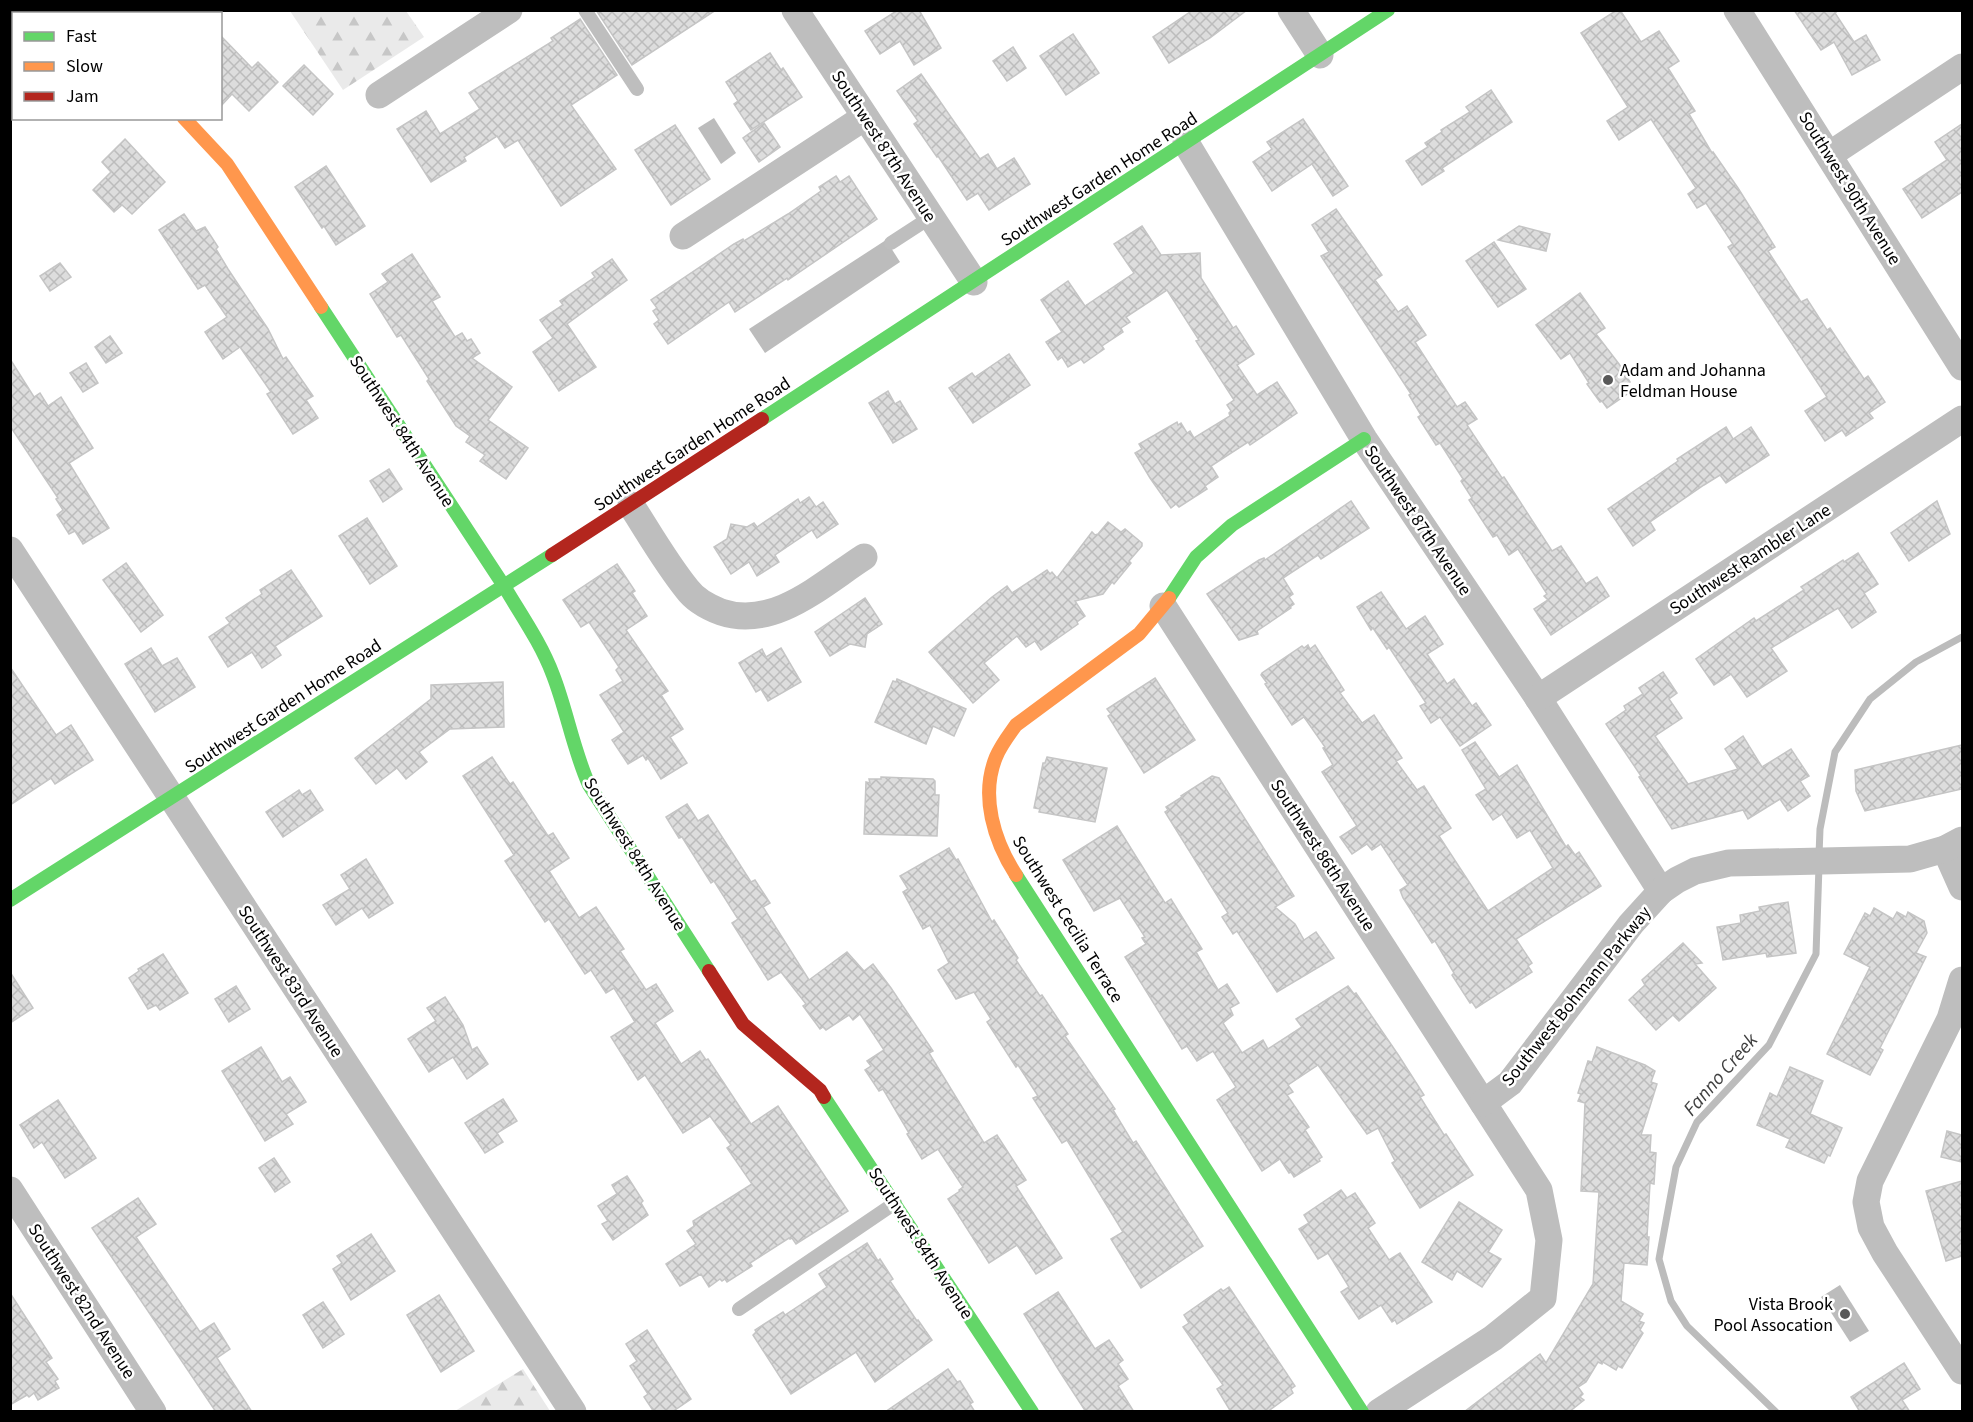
<svg xmlns="http://www.w3.org/2000/svg" width="1973" height="1422" font-family="'Source Sans 3',sans-serif">
  <defs>
    <pattern id="forest-firs" width="22" height="20" patternUnits="userSpaceOnUse" patternTransform="scale(1.5)"><rect width="22" height="20" fill="#eaeaea"/><path d="M5 1l3.5 6h-7zM16 11l3.5 6h-7z" fill="#c7c7c7"/></pattern>
    <pattern id="building-cross-hatch" width="8" height="8" patternUnits="userSpaceOnUse" patternTransform="scale(1.5)"><rect width="8" height="8" fill="#ddd"/><path d="M0 0l8 8M0 8l8-8" fill="none" stroke="#bcbcbc"/></pattern>
  </defs>
  <rect width="100%" height="100%" fill="#fff"/>
  <g fill="url(#forest-firs)">
    <polygon points="290,11 406,11 424,37 343,90"/>
    <polygon points="523,1369 550,1411 455,1411"/>
  </g>
  <g fill="#bcbcbc">
    <polygon points="714,118 736,153 721,164 698,128"/>
    <polygon points="886,240 900,262 765,353 749,329"/>
    <polygon points="1840,1285 1869,1331 1850,1342 1821,1297"/>
  </g>
  <g fill="none" stroke-linecap="round" stroke-linejoin="round">
    <g stroke="#bcbcbc" stroke-width="7">
      <polyline points="1819,855 1820,829 1835,752 1870,699 1916,662 1962,637"/>
      <polyline points="1776,1412 1687,1326 1671,1301 1659,1259 1676,1167 1697,1122 1769,1045 1816,954 1819,866"/>
    </g>
  </g>
  <g fill="url(#building-cross-hatch)" stroke="#c5c5c5" stroke-width="1.5">
    <polygon points="596,10 716,10 632,65"/>
    <polygon points="898,10 919,10 941,48 914,65 900,41 880,54 865,31"/>
    <polygon points="1193,10 1247,10 1210,38 1169,63 1153,37"/>
    <polygon points="1617,10 1620,10 1641,42 1659,31 1679,61 1668,68 1695,111 1689,114 1712,153 1713,152 1738,188 1775,247 1768,251 1801,302 1807,299 1827,330 1830,328 1864,379 1868,376 1885,402 1869,413 1873,418 1846,436 1842,430 1825,441 1805,411 1827,397 1728,247 1733,244 1706,203 1697,208 1688,194 1696,188 1651,119 1619,140 1607,121 1628,107 1581,33"/>
    <polygon points="1794,10 1839,10 1835,13 1854,42 1866,35 1880,60 1852,75 1834,42 1821,50"/>
    <polygon points="580,19 617,75 571,105 616,169 561,206 518,140 505,148 497,136 464,157 466,161 431,182 397,129 426,111 440,134 480,109 469,93 553,41 551,38"/>
    <polygon points="1073,34 1099,73 1066,95 1040,56"/>
    <polygon points="220,35 252,68 258,62 278,82 249,111 232,94 220,107"/>
    <polygon points="1013,47 1026,68 1007,81 993,61"/>
    <polygon points="770,53 781,70 783,68 802,97 751,130 734,104 738,101 726,82"/>
    <polygon points="304,65 333,94 313,115 283,86"/>
    <polygon points="921,74 980,159 988,154 997,169 1014,158 1030,184 989,210 978,193 967,200 938,156 937,157 914,124 918,121 897,91"/>
    <polygon points="1491,90 1512,122 1442,168 1444,171 1422,185 1406,161 1428,147 1425,143 1442,132 1441,130 1470,112 1466,107"/>
    <polygon points="1303,119 1348,186 1333,196 1312,164 1272,191 1253,162 1272,149 1267,142"/>
    <polygon points="764,123 780,147 759,162 743,138"/>
    <polygon points="1962,124 1962,192 1922,218 1903,189 1947,160 1935,142"/>
    <polygon points="675,125 710,179 671,205 635,150"/>
    <polygon points="125,139 165,182 132,214 122,205 114,212 93,190 111,172 102,162"/>
    <polygon points="326,166 365,226 336,245 324,226 322,228 295,187"/>
    <polygon points="836,176 840,182 849,176 877,219 788,280 787,278 735,312 729,302 668,344 654,324 659,320 653,311 657,308 651,300 734,244 743,239 744,241 788,214 821,191 819,187"/>
    <polygon points="1336,209 1382,275 1375,280 1398,312 1407,306 1426,335 1415,342 1457,407 1465,402 1477,419 1467,425 1502,478 1504,477 1552,551 1561,546 1586,584 1597,577 1609,596 1551,635 1534,609 1548,600 1544,596 1547,594 1518,549 1509,555 1497,535 1493,537 1469,500 1472,498 1461,481 1463,479 1440,443 1436,445 1418,417 1421,415 1409,395 1411,394 1321,256 1329,252 1312,225"/>
    <polygon points="184,214 196,231 205,227 218,247 216,249 228,269 268,329 283,359 286,357 313,396 306,400 318,418 293,434 267,394 271,392 240,347 223,359 205,332 227,317 205,285 198,289 159,230"/>
    <polygon points="1142,226 1161,255 1200,253 1201,278 1233,328 1236,326 1254,354 1237,365 1257,395 1277,382 1297,413 1250,445 1248,442 1211,466 1218,477 1205,486 1207,489 1179,507 1176,504 1171,508 1150,478 1135,453 1142,449 1139,444 1177,422 1178,425 1181,423 1187,433 1190,431 1194,438 1230,416 1229,413 1231,411 1227,405 1234,400 1196,341 1199,340 1167,290 1126,317 1130,322 1121,328 1123,332 1102,346 1104,349 1084,363 1081,359 1068,367 1062,357 1058,360 1046,342 1062,332 1041,300 1068,281 1085,306 1134,273 1114,244"/>
    <polygon points="1519,226 1550,234 1546,251 1498,240"/>
    <polygon points="1494,242 1526,289 1498,307 1466,261"/>
    <polygon points="412,254 440,297 432,301 455,337 462,333 467,341 471,339 480,353 472,358 512,387 488,420 528,448 506,479 480,461 485,455 466,442 470,436 456,426 427,381 429,379 401,335 397,337 370,294 388,282 382,274"/>
    <polygon points="612,259 627,280 567,324 596,367 559,391 533,352 553,338 540,320 563,305 560,301 595,277 592,273"/>
    <polygon points="60,263 71,277 50,291 40,276"/>
    <polygon points="1580,293 1605,328 1596,334 1619,364 1630,382 1628,383 1633,390 1607,408 1602,401 1600,402 1587,384 1589,383 1570,353 1561,359 1536,325"/>
    <polygon points="110,336 122,353 106,363 95,347"/>
    <polygon points="1009,354 1030,385 973,423 949,388 972,373 975,377"/>
    <polygon points="10,359 34,397 40,393 48,406 61,397 93,448 69,463 109,528 83,544 75,531 69,534 57,515 63,510 56,499 58,498 10,426"/>
    <polygon points="86,363 98,383 83,392 70,373"/>
    <polygon points="888,391 895,404 900,401 917,429 893,443 869,403"/>
    <polygon points="1726,427 1733,439 1751,427 1769,455 1726,483 1720,475 1704,485 1650,522 1655,530 1633,546 1608,509 1678,461 1677,459"/>
    <polygon points="389,469 402,489 383,502 370,481"/>
    <polygon points="809,497 816,507 823,502 838,524 817,538 812,530 775,555 779,562 757,576 749,562 731,574 714,547 727,539 731,524 747,527 754,523 757,527 798,499 800,503"/>
    <polygon points="1351,501 1369,528 1321,559 1318,555 1283,578 1293,594 1289,597 1294,604 1290,607 1291,608 1257,631 1258,634 1239,640 1207,594 1259,560 1264,558 1265,560"/>
    <polygon points="1937,501 1950,534 1909,561 1891,533"/>
    <polygon points="367,518 397,566 370,584 339,536"/>
    <polygon points="1108,522 1121,532 1125,529 1142,543 1142,546 1129,561 1131,563 1114,584 1112,582 1103,594 1075,601 1085,616 1077,622 1078,624 1041,650 1035,641 1026,647 1017,636 984,663 999,680 973,703 929,652 992,597 1007,586 1012,593 1047,570 1050,574 1052,572 1057,578 1092,532 1095,535 1098,534"/>
    <polygon points="1858,553 1878,584 1864,593 1876,612 1852,628 1838,608 1771,648 1787,671 1747,697 1731,674 1714,685 1696,659 1754,618 1756,621 1804,590 1801,587 1843,560 1844,562"/>
    <polygon points="126,563 163,615 141,632 103,580"/>
    <polygon points="617,564 635,591 632,593 647,616 626,630 668,691 661,695 683,729 670,737 687,763 661,779 648,758 646,760 643,755 628,764 612,740 624,732 600,695 623,681 616,670 619,667 589,622 581,627 563,600"/>
    <polygon points="291,570 322,616 275,646 281,655 262,668 252,652 228,667 209,637 230,623 226,618 262,594 260,590"/>
    <polygon points="1381,592 1406,629 1425,616 1443,644 1427,654 1447,684 1454,679 1472,706 1476,703 1491,725 1460,746 1440,717 1431,723 1420,706 1426,703 1389,647 1387,649 1373,628 1371,630 1357,607"/>
    <polygon points="865,598 882,624 867,634 865,647 850,644 830,656 815,632"/>
    <polygon points="1308,645 1310,649 1315,645 1344,690 1340,693 1362,723 1374,715 1402,758 1396,761 1417,790 1424,786 1451,828 1439,836 1488,911 1553,868 1530,830 1517,838 1502,814 1493,820 1476,795 1486,789 1462,750 1475,742 1499,777 1517,765 1566,847 1568,845 1575,855 1579,852 1601,886 1516,939 1532,963 1528,966 1532,972 1476,1008 1472,1002 1470,1003 1452,975 1454,973 1435,941 1432,943 1403,898 1400,890 1408,885 1381,844 1372,850 1367,844 1352,854 1340,837 1357,826 1322,772 1333,765 1323,748 1325,747 1304,717 1292,725 1265,684 1267,683 1261,675 1262,673 1302,646 1304,648"/>
    <polygon points="151,648 162,666 177,658 195,687 155,712 125,664"/>
    <polygon points="781,648 801,682 768,701 761,689 756,692 739,663 762,649 766,657"/>
    <polygon points="10,667 56,735 71,725 93,760 55,784 51,778 10,805"/>
    <polygon points="1663,672 1677,693 1669,699 1682,718 1655,736 1688,784 1738,769 1725,749 1743,736 1762,767 1791,749 1809,776 1800,781 1810,796 1788,811 1780,799 1748,819 1743,810 1672,829 1639,777 1641,776 1606,724 1626,710 1624,706 1643,694 1639,688"/>
    <polygon points="1155,678 1195,740 1144,773 1108,716 1111,714 1107,709"/>
    <polygon points="897,679 966,709 954,736 933,726 926,744 875,722 893,681 896,682"/>
    <polygon points="503,682 504,727 450,729 419,752 427,762 406,779 397,768 376,784 355,758 431,699 431,685"/>
    <polygon points="1962,745 1962,789 1865,811 1856,791 1855,770"/>
    <polygon points="492,757 510,784 513,782 548,836 553,833 569,858 549,871 579,918 596,907 624,949 620,951 646,990 656,984 673,1011 655,1023 681,1064 700,1051 706,1060 708,1059 751,1124 778,1106 848,1211 796,1244 792,1238 790,1239 789,1238 750,1263 752,1266 727,1282 725,1279 722,1281 720,1279 709,1287 701,1274 680,1286 666,1264 696,1244 687,1231 694,1226 693,1221 752,1184 727,1148 731,1145 710,1116 683,1133 645,1075 638,1080 611,1037 635,1022 614,988 606,993 591,970 585,974 549,919 545,922 505,861 514,855 463,776"/>
    <polygon points="1047,757 1107,768 1095,822 1039,812 1040,809 1034,808 1043,763 1045,763"/>
    <polygon points="1212,776 1219,778 1294,896 1275,907 1295,924 1304,940 1316,932 1334,958 1277,992 1237,931 1233,934 1222,917 1228,913 1165,812 1168,810 1166,807 1182,797 1181,796"/>
    <polygon points="881,777 933,779 935,781 935,795 939,795 937,836 864,834 866,782 870,783 869,779 881,779"/>
    <polygon points="299,790 302,795 310,790 323,810 283,837 266,812"/>
    <polygon points="687,804 698,821 708,815 751,882 755,880 770,903 763,907 809,980 847,952 864,971 873,964 891,988 933,1051 929,1053 984,1143 997,1135 1026,1180 1016,1186 1062,1258 1036,1274 1017,1245 989,1263 948,1199 960,1191 959,1190 963,1187 938,1149 922,1159 907,1134 909,1133 883,1089 879,1091 865,1070 871,1066 867,1061 884,1050 860,1014 853,1020 849,1015 826,1030 823,1027 820,1029 803,1006 806,1004 781,972 768,980 732,923 738,919 714,881 711,883 682,837 679,838 666,817"/>
    <polygon points="1117,826 1165,903 1171,899 1202,949 1196,952 1218,990 1227,984 1239,1003 1230,1008 1233,1015 1223,1023 1242,1053 1263,1040 1268,1049 1302,1027 1296,1019 1348,986 1354,994 1356,993 1399,1056 1424,1095 1420,1097 1422,1100 1444,1135 1446,1134 1473,1175 1420,1208 1392,1163 1395,1161 1378,1128 1367,1134 1318,1065 1288,1085 1293,1092 1287,1095 1309,1127 1305,1130 1322,1157 1319,1159 1320,1161 1294,1177 1291,1172 1289,1173 1280,1159 1262,1171 1217,1100 1236,1087 1213,1051 1197,1061 1187,1046 1182,1049 1125,957 1146,944 1142,938 1145,937 1120,898 1094,911 1063,860"/>
    <polygon points="949,848 956,860 958,859 992,922 994,920 1018,958 1016,960 1040,996 1042,995 1068,1034 1065,1036 1115,1109 1113,1110 1133,1143 1136,1141 1203,1246 1141,1288 1111,1239 1123,1232 1067,1140 1062,1143 1033,1098 1038,1096 1018,1065 1016,1067 987,1022 991,1019 974,992 956,999 938,970 949,963 930,925 923,929 903,892 908,889 900,876"/>
    <polygon points="366,859 393,903 369,918 362,908 336,925 323,905 350,889 341,875"/>
    <polygon points="1788,902 1796,953 1767,957 1766,953 1723,960 1717,927 1741,923 1740,915 1760,911 1759,907"/>
    <polygon points="1874,908 1893,919 1897,912 1906,917 1908,912 1924,921 1927,933 1916,953 1926,957 1880,1048 1883,1050 1870,1075 1827,1054 1870,967 1844,954 1865,913 1870,916"/>
    <polygon points="1683,943 1702,963 1695,964 1716,988 1679,1021 1673,1015 1656,1030 1629,1000 1645,985 1642,980"/>
    <polygon points="163,954 188,993 160,1010 156,1005 148,1009 129,978 139,971 138,969"/>
    <polygon points="10,972 33,1008 10,1023"/>
    <polygon points="236,986 250,1009 229,1022 215,999"/>
    <polygon points="445,997 463,1025 472,1050 477,1047 488,1064 467,1079 453,1057 429,1072 408,1039 436,1021 427,1008"/>
    <polygon points="261,1047 282,1082 290,1077 306,1102 286,1114 293,1124 265,1141 222,1071"/>
    <polygon points="1597,1047 1645,1065 1655,1071 1651,1082 1657,1084 1641,1135 1651,1135 1650,1152 1656,1153 1654,1184 1650,1183 1647,1237 1649,1237 1647,1265 1624,1263 1621,1301 1643,1314 1639,1321 1644,1323 1640,1330 1643,1333 1622,1368 1618,1366 1616,1370 1603,1362 1602,1364 1598,1362 1586,1382 1578,1387 1583,1394 1580,1397 1584,1400 1569,1412 1464,1412 1540,1354 1546,1363 1593,1284 1599,1192 1581,1191 1585,1103 1578,1101 1581,1094 1578,1093 1588,1061 1592,1062"/>
    <polygon points="1790,1067 1823,1081 1810,1114 1842,1128 1830,1156 1828,1155 1824,1163 1786,1147 1790,1139 1757,1125 1770,1093 1777,1097"/>
    <polygon points="503,1099 517,1121 497,1133 503,1142 485,1153 465,1123"/>
    <polygon points="58,1100 96,1158 65,1178 42,1142 34,1148 20,1125"/>
    <polygon points="1947,1131 1962,1135 1962,1162 1941,1157"/>
    <polygon points="274,1158 290,1182 275,1192 259,1168"/>
    <polygon points="627,1176 643,1201 641,1203 648,1215 613,1240 602,1224 608,1221 598,1206 617,1194 612,1185"/>
    <polygon points="1962,1181 1962,1256 1946,1261 1926,1191"/>
    <polygon points="1341,1190 1347,1198 1355,1193 1375,1223 1368,1228 1389,1260 1400,1253 1432,1302 1397,1324 1395,1320 1392,1322 1381,1305 1359,1319 1341,1292 1349,1287 1328,1253 1318,1259 1299,1229 1309,1223 1304,1215"/>
    <polygon points="138,1198 156,1224 136,1237 200,1332 214,1323 230,1349 217,1358 252,1412 216,1412 92,1228"/>
    <polygon points="1459,1202 1502,1230 1488,1252 1501,1259 1482,1287 1457,1271 1452,1280 1422,1262"/>
    <polygon points="371,1234 395,1271 351,1300 333,1269 342,1263 337,1256"/>
    <polygon points="867,1243 878,1261 880,1259 893,1279 890,1281 917,1321 918,1320 932,1340 875,1382 856,1352 791,1394 753,1335 756,1332 755,1330 783,1312 785,1315 827,1287 819,1274"/>
    <polygon points="1229,1287 1295,1386 1291,1389 1293,1393 1267,1412 1231,1412 1217,1389 1223,1385 1183,1327 1189,1323 1184,1315 1221,1289 1223,1291"/>
    <polygon points="1058,1292 1095,1349 1109,1340 1123,1360 1118,1364 1128,1379 1118,1386 1134,1412 1086,1412 1060,1372 1024,1314"/>
    <polygon points="10,1293 52,1358 46,1362 58,1379 55,1381 59,1388 38,1400 34,1393 29,1397 27,1395 10,1405"/>
    <polygon points="439,1295 474,1351 441,1372 407,1315"/>
    <polygon points="323,1302 344,1334 323,1348 303,1315"/>
    <polygon points="647,1330 691,1399 672,1412 654,1412 644,1397 648,1394 630,1366 637,1361 626,1344"/>
    <polygon points="1904,1363 1920,1389 1902,1400 1910,1412 1860,1412 1851,1397"/>
    <polygon points="948,1369 957,1382 960,1381 973,1402 970,1404 975,1412 885,1412"/>
  </g>
  <g fill="none" stroke-linecap="round" stroke-linejoin="round">
    <g stroke="#bebebe" stroke-width="14">
      <polyline points="585,10 637,89"/>
      <polyline points="891,243 931,217"/>
      <polyline points="739,1309 895,1203"/>
    </g>
    <g stroke="#bebebe" stroke-width="27">
      <polyline points="75,10 77,14"/>
      <polyline points="795,10 974,282"/>
      <polyline points="1291,10 1320,55"/>
      <polyline points="1737,10 1962,367"/>
      <polyline points="379,95 509,10"/>
      <polyline points="1186,143 1364,439 1538,698 1661,891"/>
      <polyline points="1829,155 1962,67"/>
      <polyline points="683,236 865,117"/>
      <path d="M631 505C649 533 666 563 687 589 695 600 708 607 721 612 774 630 822 584 864 557"/>
      <polyline points="10,550 573,1412"/>
      <polyline points="1163,606 1539,1190 1549,1240 1543,1298 1493,1338 1379,1412"/>
      <polyline points="1538,698 1962,419"/>
      <polyline points="1945,849 1962,887"/>
      <polyline points="1962,980 1950,1019 1870,1181 1866,1202 1871,1227 1885,1253 1962,1371"/>
      <polyline points="1483,1103 1510,1083 1631,924 1661,891 1677,880 1695,871 1729,863 1910,859 1945,849 1962,840"/>
      <polyline points="10,1190 153,1412"/>
    </g>
    <g stroke="#63d668" stroke-width="14">
      <path d="M321 307 504 586C521 615 541 643 553 675 567 711 573 749 589 785L709 971"/>
      <polyline points="762,419 1388,10"/>
      <polyline points="1169,598 1196,557 1232,525 1364,439"/>
      <polyline points="1016,875 1362,1412"/>
      <polyline points="10,900 552,555"/>
      <polyline points="824,1097 1032,1412"/>
    </g>
    <g stroke="#ff974d" stroke-width="14">
      <polyline points="184,118 227,164 321,307"/>
      <path d="M1016 875C994 841 980 796 996 757 1001 745 1009 735 1016 725L1139 634 1169 598"/>
    </g>
    <g stroke="#b3261e" stroke-width="14">
      <polyline points="552,555 762,419"/>
      <polyline points="709,971 743,1024 820,1090 824,1097"/>
    </g>
  </g>
  <g fill="#595959" stroke="#fff" stroke-width="2">
    <circle cx="1608" cy="380" r="6"/>
    <circle cx="1845" cy="1314" r="6"/>
  </g>
  <g text-anchor="middle" stroke-width="5" stroke-linejoin="round" paint-order="stroke">
    <g font-size="18" fill="#000" stroke="#fff">
      <text transform="translate(884 146) rotate(57)" y="6">Southwest 87th Avenue</text>
      <text transform="translate(1099 179) rotate(-33)" y="6">Southwest Garden Home Road</text>
      <text transform="translate(1850 188) rotate(58)" y="6">Southwest 90th Avenue</text>
      <text transform="translate(402 431) rotate(57)" y="6">Southwest 84th Avenue</text>
      <text transform="translate(692 444) rotate(-33)" y="6">Southwest Garden Home Road</text>
      <text transform="translate(1418 520) rotate(56)" y="6">Southwest 87th Avenue</text>
      <text transform="translate(1750 559) rotate(-33)" y="6">Southwest Rambler Lane</text>
      <text transform="translate(283 706) rotate(-33)" y="6">Southwest Garden Home Road</text>
      <text transform="translate(635 854) rotate(58)" y="6">Southwest 84th Avenue</text>
      <text transform="translate(1323 855) rotate(57)" y="6">Southwest 86th Avenue</text>
      <text transform="translate(1068 919) rotate(58)" y="6">Southwest Cecilia Terrace</text>
      <text transform="translate(291 981) rotate(57)" y="6">Southwest 83rd Avenue</text>
      <text transform="translate(1576 996) rotate(-51)" y="6">Southwest Bohmann Parkway</text>
      <text transform="translate(921 1243) rotate(57)" y="6">Southwest 84th Avenue</text>
      <text transform="translate(82 1301) rotate(57)" y="6">Southwest 82nd Avenue</text>
    </g>
    <g font-size="18" fill="#000" stroke="#fff" text-anchor="start">
      <text x="1620" y="376">Adam and Johanna<tspan x="1620" dy="21">Feldman House</tspan></text>
      <text x="1833" y="1310" text-anchor="end">Vista Brook<tspan x="1833" dy="21">Pool Assocation</tspan></text>
    </g>
    <g font-size="20" font-style="italic" fill="#414141" stroke="#fff">
      <text transform="translate(1720 1074) rotate(-49)" y="7">Fanno Creek</text>
    </g>
  </g>
  <rect width="1973" height="1422" fill="none" stroke="#000000" stroke-width="24"/>
  <rect x="12" y="12" width="210" height="108" fill="#ffffff" stroke="#999999" stroke-width="1.5"/>
  <rect x="24" y="32" width="30" height="9" fill="#63d668" stroke="#999999" stroke-width="1.5"/>
  <text x="66" y="42" font-size="18" fill="#000000">Fast</text>
  <rect x="24" y="62" width="30" height="9" fill="#ff974d" stroke="#999999" stroke-width="1.5"/>
  <text x="66" y="72" font-size="18" fill="#000000">Slow</text>
  <rect x="24" y="92" width="30" height="9" fill="#b3261e" stroke="#999999" stroke-width="1.5"/>
  <text x="66" y="102" font-size="18" fill="#000000">Jam</text>
</svg>
